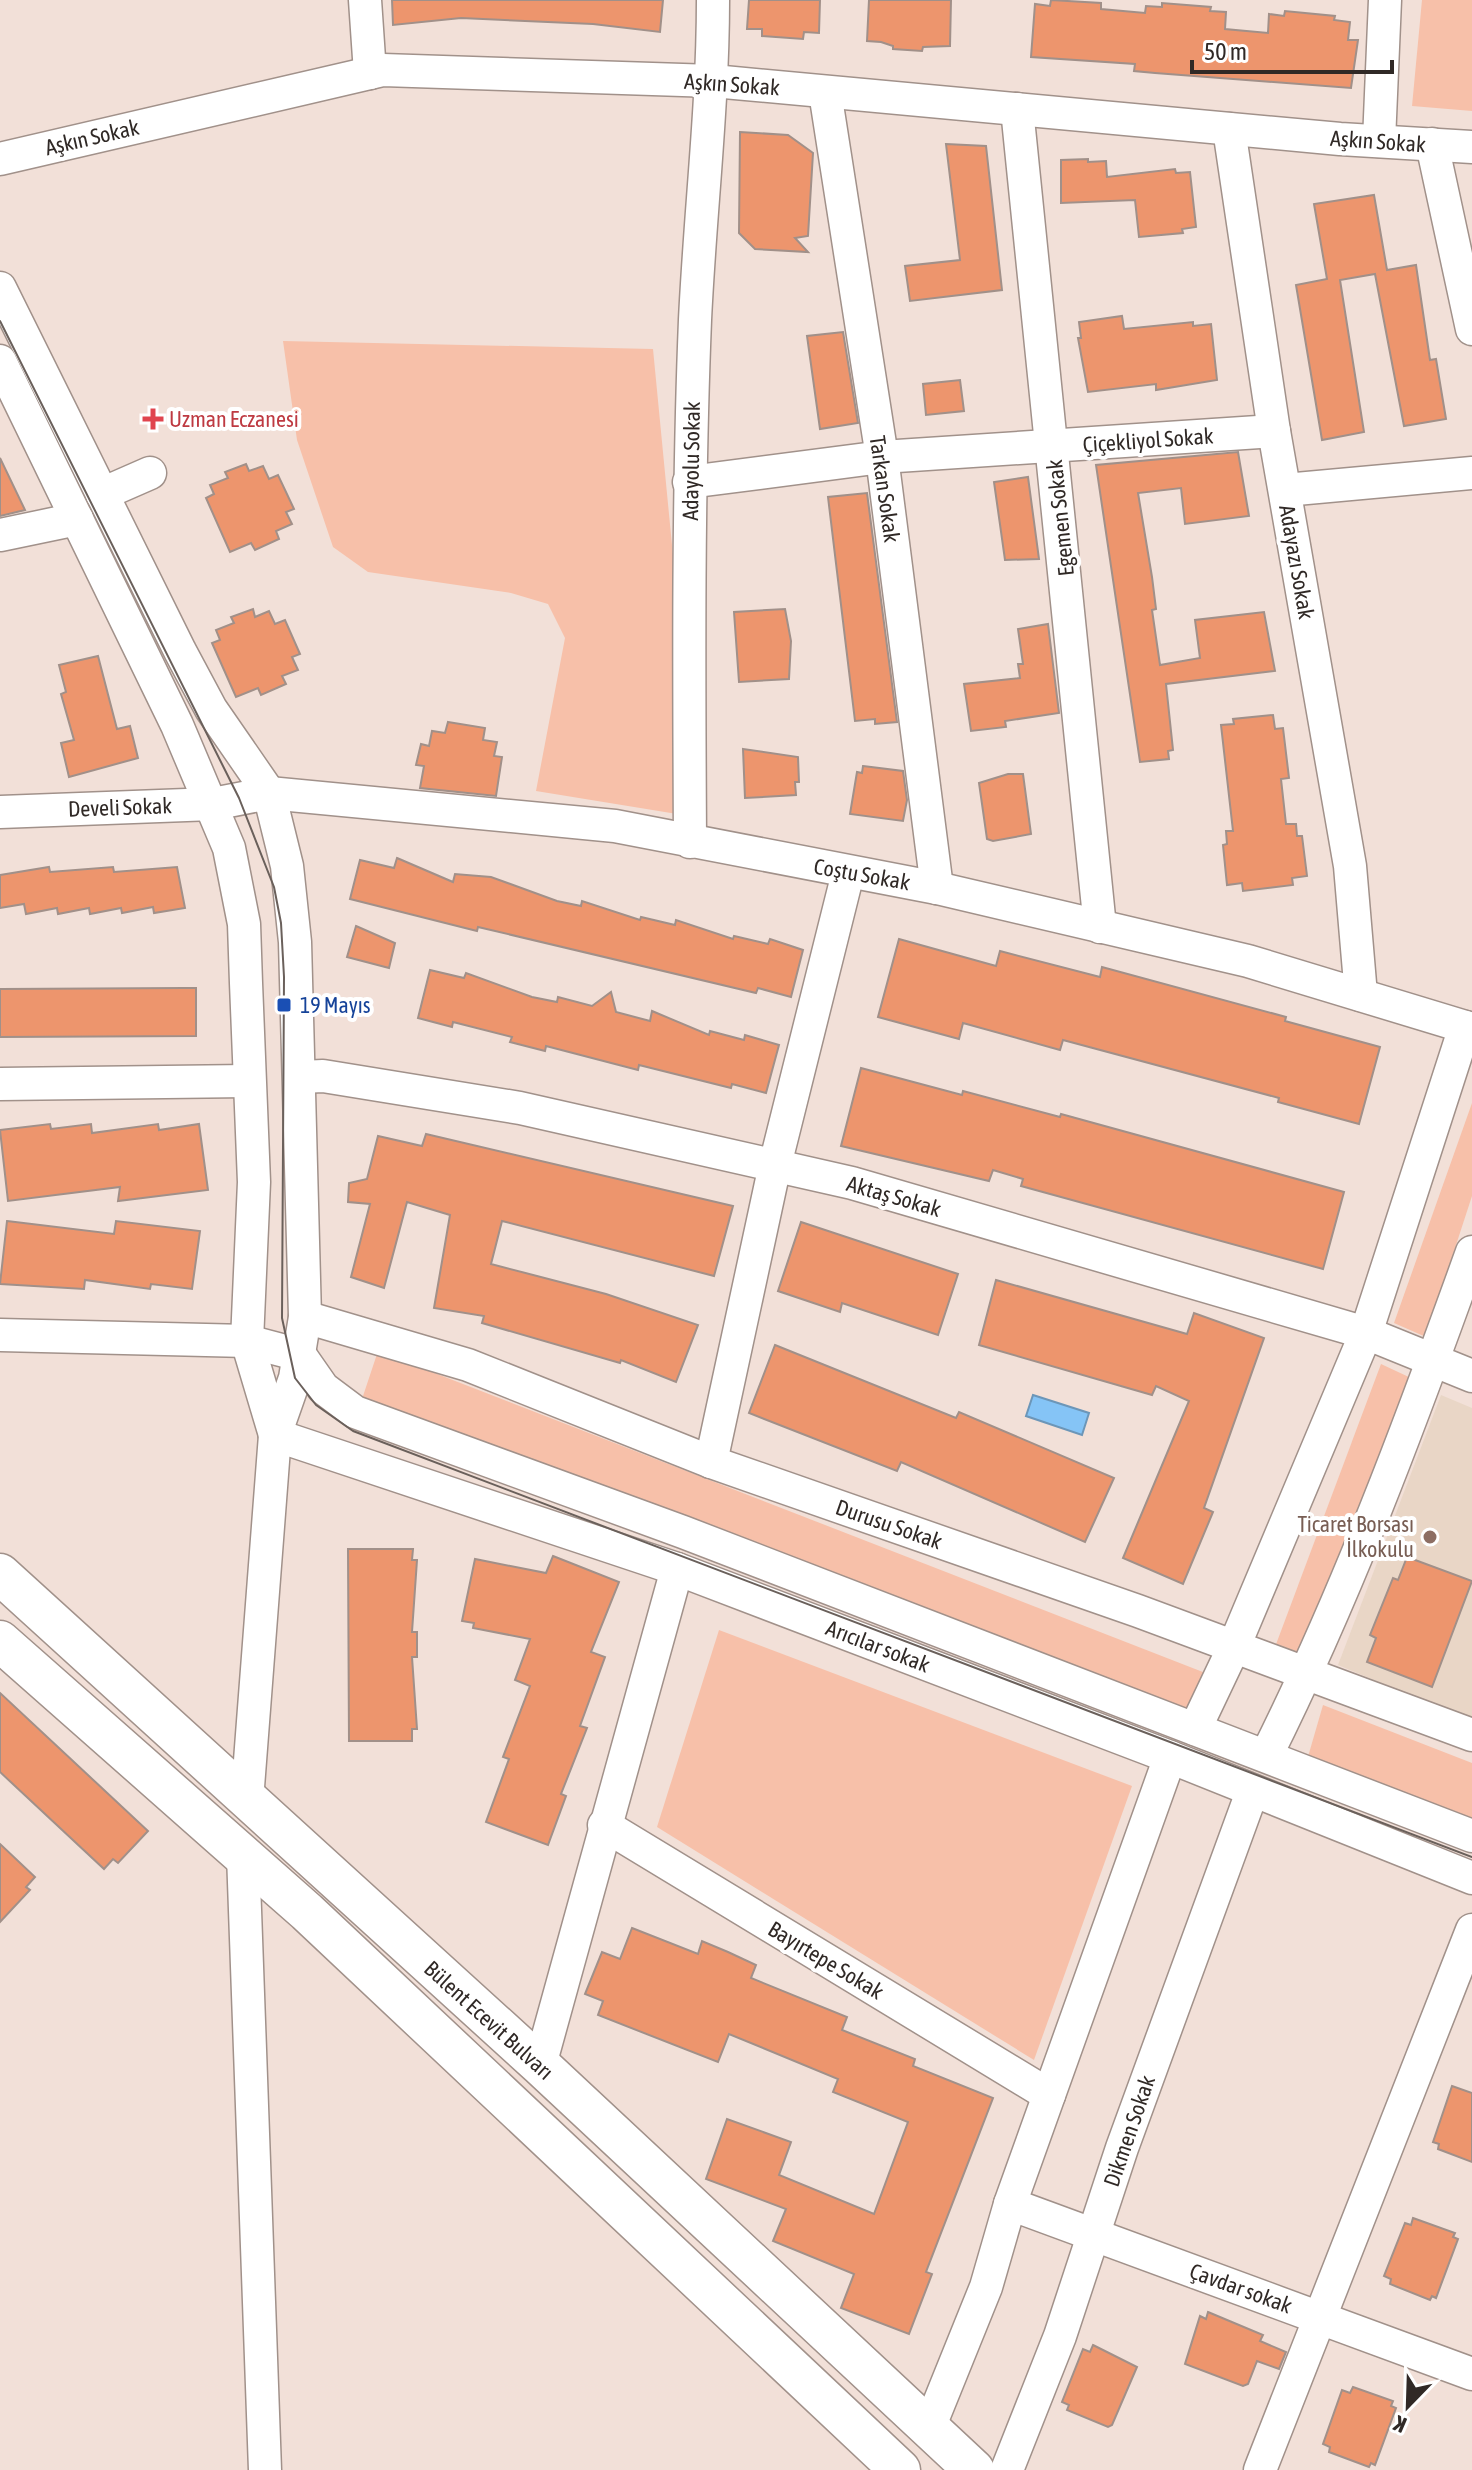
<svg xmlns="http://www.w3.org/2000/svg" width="1472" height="2470" font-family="'Asap Condensed',sans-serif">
  <rect width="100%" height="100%" fill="#f2e0d8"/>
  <polygon fill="#e9d6c6" points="1441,1395 1472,1408 1472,1721 1338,1665"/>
  <g fill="#f7c0a9">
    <polygon points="1422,0 1472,0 1472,111 1412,106"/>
    <polygon points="283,341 653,349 675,576 677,814 536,791 565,638 548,604 511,593 368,572 333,547 297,440"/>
    <polygon points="1472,1103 1472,1196 1426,1337 1394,1323"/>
    <polygon points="378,1351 1208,1674 1191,1722 362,1399"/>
    <polygon points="1381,1364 1411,1378 1302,1661 1275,1647"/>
    <polygon points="719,1630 1132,1786 1034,2060 657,1827"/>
    <polygon points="1323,1705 1472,1763 1472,1828 1305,1767"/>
  </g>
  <polygon fill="#85c4f6" stroke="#6c96b8" stroke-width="2" points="1033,1395 1089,1413 1082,1435 1026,1416"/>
  <g fill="#ed956d" stroke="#a19089" stroke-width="2">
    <polygon points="392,0 663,0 660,32 593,24 461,18 393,25"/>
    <polygon points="749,0 820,0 819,33 804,32 803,39 762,36 762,29 747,29"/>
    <polygon points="869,0 951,0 950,46 923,47 922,51 893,49 893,46 881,42 867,41"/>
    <polygon points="1051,0 1101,3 1101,9 1145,13 1146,6 1162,7 1162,3 1211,7 1210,11 1226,12 1225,29 1268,33 1269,14 1284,16 1285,11 1335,16 1334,20 1350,22 1348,40 1358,40 1351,88 1155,73 1134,71 1135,64 1031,57 1035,4 1050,6"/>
    <polygon points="740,132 788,135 813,153 808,236 795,238 808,252 755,249 739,233"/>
    <polygon points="946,144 986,146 1002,290 910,301 905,266 960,260"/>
    <polygon points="1088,159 1088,162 1106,161 1107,177 1175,169 1176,173 1190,172 1196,227 1182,229 1183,233 1139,237 1135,200 1061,203 1061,160"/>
    <polygon points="1374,195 1387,270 1416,265 1430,360 1436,359 1446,419 1404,426 1375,274 1340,280 1364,432 1322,440 1296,285 1327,279 1314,204"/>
    <polygon points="1122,316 1124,329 1193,322 1193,326 1211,324 1217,380 1156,390 1156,384 1088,392 1078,338 1081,338 1079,322"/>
    <polygon points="843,332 858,423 820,429 807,336"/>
    <polygon points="960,380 964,411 926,415 923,384"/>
    <polygon points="1238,452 1249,516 1185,524 1181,488 1138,493 1152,577 1156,609 1152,610 1160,665 1200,658 1195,620 1264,612 1275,671 1166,684 1173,750 1168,751 1169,759 1140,762 1096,465"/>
    <polygon points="0,458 25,510 0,516"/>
    <polygon points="246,464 249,471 263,466 269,479 278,475 294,509 286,512 292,524 276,531 279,539 255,550 251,543 230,552 206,498 214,494 210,485 228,478 225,472"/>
    <polygon points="1028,477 1039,559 1005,560 994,482"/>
    <polygon points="867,493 897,722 875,724 875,719 855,721 828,497"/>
    <polygon points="253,609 255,617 269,611 275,624 285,620 300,654 292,657 298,670 282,676 286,684 261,695 258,688 236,697 212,643 220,640 216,630 234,623 231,617"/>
    <polygon points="785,609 791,641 789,679 739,682 734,612"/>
    <polygon points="1048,624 1059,713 1005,721 1006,727 971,731 964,684 1020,678 1018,664 1023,664 1018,629"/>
    <polygon points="98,656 117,729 130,726 138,758 69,777 61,743 74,740 61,694 66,692 59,665"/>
    <polygon points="1273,715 1275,729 1283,728 1289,778 1281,779 1286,824 1296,824 1297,836 1302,836 1307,876 1292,878 1293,885 1243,891 1242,883 1227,885 1223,845 1227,844 1226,831 1233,831 1221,725 1234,724 1233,719"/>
    <polygon points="448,722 485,728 483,740 497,742 494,756 502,757 496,796 420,788 424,766 416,765 421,744 429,746 432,731 445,733"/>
    <polygon points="743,749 798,757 799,782 795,782 796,795 745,798"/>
    <polygon points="863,766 903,771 907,800 903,821 850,814 857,772 862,773"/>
    <polygon points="1008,774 1023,774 1031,834 993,841 987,839 979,783"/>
    <polygon points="397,858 453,882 455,874 491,877 557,901 581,906 582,901 640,920 641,917 675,925 676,920 733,939 734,936 768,944 770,939 803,950 791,997 758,988 756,993 478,927 477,931 350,899 360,860 394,868"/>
    <polygon points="49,867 50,872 113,867 114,872 177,867 185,908 154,913 153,907 122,913 121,908 90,914 89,908 58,914 57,908 26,914 24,904 0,908 0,875"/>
    <polygon points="356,926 395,943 389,968 347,957"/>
    <polygon points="899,939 996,966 1000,951 1100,977 1102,967 1286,1017 1285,1021 1380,1047 1359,1124 1278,1102 1279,1098 1063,1040 1060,1050 963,1023 959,1039 878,1017"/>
    <polygon points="430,970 464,978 466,973 532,997 557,1002 558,997 592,1006 611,992 616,1012 650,1021 652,1011 709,1035 710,1031 744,1040 745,1035 779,1045 766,1093 732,1084 731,1088 639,1065 638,1070 546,1046 545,1051 510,1042 512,1037 453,1022 452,1027 418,1018"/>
    <polygon points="184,988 196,988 196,1036 0,1037 0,989"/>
    <polygon points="861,1068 962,1095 963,1091 1060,1117 1061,1114 1344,1192 1323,1269 1021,1186 1023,1179 993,1170 989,1181 841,1146"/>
    <polygon points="50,1124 51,1129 91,1124 92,1133 158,1124 159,1130 199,1124 208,1190 118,1201 120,1187 8,1201 0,1130"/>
    <polygon points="426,1134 733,1206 714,1276 502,1221 491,1264 606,1294 698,1325 676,1382 621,1360 620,1363 482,1323 484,1316 434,1308 450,1215 407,1202 384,1288 351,1277 370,1204 348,1202 349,1183 367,1179 378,1136 422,1146"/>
    <polygon points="7,1221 114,1234 116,1221 200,1231 192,1289 151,1284 150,1289 85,1280 84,1289 0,1284"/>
    <polygon points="801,1222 958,1274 938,1335 842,1303 840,1312 778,1291"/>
    <polygon points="996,1280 1187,1334 1194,1313 1264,1338 1204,1508 1213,1512 1183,1584 1123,1558 1189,1401 1156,1386 1152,1395 979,1345"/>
    <polygon points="775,1345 956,1418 959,1412 1114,1478 1085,1542 901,1462 897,1471 749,1413"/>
    <polygon points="348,1549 413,1549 412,1560 417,1560 412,1632 417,1632 417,1657 412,1657 417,1729 412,1729 412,1741 349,1741"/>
    <polygon points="553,1556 619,1582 591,1652 605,1657 580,1726 587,1728 561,1794 566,1796 548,1845 486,1822 509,1759 503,1757 530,1686 515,1680 530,1639 473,1628 474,1623 462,1621 475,1559 546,1573"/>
    <polygon points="1407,1557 1472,1581 1432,1687 1367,1662 1376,1638 1370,1635 1393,1578 1398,1580"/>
    <polygon points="0,1693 148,1831 118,1863 113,1859 104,1869 0,1772"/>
    <polygon points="0,1844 35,1877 26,1887 30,1890 0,1922"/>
    <polygon points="632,1928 698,1954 702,1941 728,1952 756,1965 751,1978 847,2017 842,2030 915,2059 913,2066 993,2098 926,2272 932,2274 909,2334 841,2308 854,2274 773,2241 786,2209 706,2179 727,2119 791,2142 779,2175 874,2214 908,2122 833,2092 838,2079 729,2034 718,2062 598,2015 603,2001 585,1994 602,1952 620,1959"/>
    <polygon points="1452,2086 1472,2093 1472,2162 1438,2149 1439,2144 1433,2142"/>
    <polygon points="1413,2218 1455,2233 1453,2237 1458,2239 1436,2298 1432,2296 1430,2300 1390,2284 1391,2279 1384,2276 1405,2223 1411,2225"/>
    <polygon points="1208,2312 1263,2335 1260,2341 1286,2352 1279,2369 1257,2361 1248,2384 1243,2386 1185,2364 1200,2316 1206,2319"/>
    <polygon points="1093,2345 1137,2367 1112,2425 1108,2427 1067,2410 1069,2405 1062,2402 1083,2349 1090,2352"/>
    <polygon points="1353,2387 1393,2401 1391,2406 1396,2408 1375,2465 1371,2463 1369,2467 1329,2452 1330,2447 1323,2444 1342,2390 1350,2393"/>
  </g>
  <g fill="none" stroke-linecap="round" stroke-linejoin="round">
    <defs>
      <g id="minor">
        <polyline points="365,0 370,73"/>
        <polyline points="825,92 882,457 937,888"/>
        <polyline points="1017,109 1100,927"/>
        <polyline points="1229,129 1274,431 1350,866 1361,995"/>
        <polyline points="1379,141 1385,0"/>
        <polyline points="1432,144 1472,329"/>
        <polyline points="0,159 383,70 713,81 1340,139 1472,147"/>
        <polyline points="0,288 180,651 211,709 269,793 287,866 295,942 305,1317 295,1378 275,1435 247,1800"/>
        <polyline points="0,361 177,725 229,848 244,924 246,983 254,1182 247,1341 275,1435"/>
        <polyline points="689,482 882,457 1274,431"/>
        <polyline points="1285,490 1472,473"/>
        <polyline points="102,494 150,473"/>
        <polyline points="0,535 77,519"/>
        <polyline points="0,812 213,804 269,793 615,826 937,888 1248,961 1472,1029"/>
        <path d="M690 842C689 668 688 494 695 320 700 213 713 107 713 0"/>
        <polyline points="301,1077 323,1076 520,1108 852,1183 1366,1333 1472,1376"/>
        <polyline points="0,1084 248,1081"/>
        <polyline points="305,1317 468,1365 711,1462 1138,1611 1472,1735"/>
        <polyline points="0,1335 247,1341 300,1355 323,1388 355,1412 683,1532 1472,1836"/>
        <polyline points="275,1435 677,1569 1170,1757 1472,1878"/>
        <polyline points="711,1462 775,1165 848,873"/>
        <polyline points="1195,1729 1233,1649 1366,1333 1465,1027"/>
        <path d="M1266 1756C1347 1594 1411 1422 1472 1252"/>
        <polyline points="604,1825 1049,2095"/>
        <polyline points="243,1854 265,2470"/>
        <polyline points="540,2065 677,1569"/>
        <polyline points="1010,2204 1472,2374"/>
        <polyline points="929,2428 986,2287 1010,2204 1170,1757"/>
        <polyline points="1007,2470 1060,2336 1122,2148 1252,1792"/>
        <polyline points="1260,2470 1472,1930"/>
      </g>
      <g id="major">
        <polyline points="0,1574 540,2065 974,2470"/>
        <polyline points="0,1641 307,1912 900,2470"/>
      </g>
    </defs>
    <use href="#minor" stroke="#a1918a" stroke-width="35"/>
    <use href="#major" stroke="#a1918a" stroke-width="43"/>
    <use href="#minor" stroke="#fff" stroke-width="32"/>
    <use href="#major" stroke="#fff" stroke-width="40"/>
    <polyline stroke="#6a605b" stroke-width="2" points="0,321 239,798 274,887 281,923 284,977 282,1318 295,1378 316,1405 353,1431 1472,1857"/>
  </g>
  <path fill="#e0444e" stroke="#fff" stroke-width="3" d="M149 407h8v8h8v8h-8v8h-8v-8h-8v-8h8z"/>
  <rect fill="#1a4fb4" stroke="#fff" stroke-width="3" x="276" y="997" width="16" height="16" rx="4"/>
  <circle fill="#8d6e63" stroke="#fff" stroke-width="3" cx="1430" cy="1537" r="8"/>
  <g text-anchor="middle" stroke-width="8" stroke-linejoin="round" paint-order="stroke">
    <g font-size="22" fill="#302926" stroke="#fff">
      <text transform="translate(732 84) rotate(4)" y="8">Aşkın Sokak</text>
      <text transform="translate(92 137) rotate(-13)" y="8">Aşkın Sokak</text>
      <text transform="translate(1378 141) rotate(4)" y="8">Aşkın Sokak</text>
      <text transform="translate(1148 440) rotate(-4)" y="8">Çiçekliyol Sokak</text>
      <text transform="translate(691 461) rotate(-89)" y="8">Adayolu Sokak</text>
      <text transform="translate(885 489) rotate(82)" y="8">Tarkan Sokak</text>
      <text transform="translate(1060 518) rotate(-96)" y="8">Egemen Sokak</text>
      <text transform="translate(1297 562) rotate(80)" y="8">Adayazı Sokak</text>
      <text transform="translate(120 807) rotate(-2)" y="8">Develi Sokak</text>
      <text transform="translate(862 874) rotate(10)" y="8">Coştu Sokak</text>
      <text transform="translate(894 1196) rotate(16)" y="8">Aktaş Sokak</text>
      <text transform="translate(889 1524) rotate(19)" y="8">Durusu Sokak</text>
      <text transform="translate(878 1646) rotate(21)" y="8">Arıcılar sokak</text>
      <text transform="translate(826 1960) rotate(31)" y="8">Bayırtepe Sokak</text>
      <text transform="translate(489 2020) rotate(42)" y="8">Bülent Ecevit Bulvarı</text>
      <text transform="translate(1129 2131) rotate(-71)" y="8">Dikmen Sokak</text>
      <text transform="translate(1241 2288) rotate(20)" y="8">Çavdar sokak</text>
    </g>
    <g font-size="22" fill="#be3a42" stroke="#fff" text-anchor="start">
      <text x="169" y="427">Uzman Eczanesi</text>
    </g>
    <g font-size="22" fill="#164399" stroke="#fff" text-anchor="start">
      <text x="300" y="1013">19 Mayıs</text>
    </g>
    <g font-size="22" fill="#785e54" stroke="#fff" text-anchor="end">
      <text x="1414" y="1532">Ticaret Borsası<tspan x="1414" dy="25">İlkokulu</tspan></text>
    </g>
  </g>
  <g transform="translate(1408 2406) rotate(203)" stroke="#ffffff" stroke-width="6" paint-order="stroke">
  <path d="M0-6L14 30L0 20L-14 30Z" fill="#302926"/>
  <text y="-12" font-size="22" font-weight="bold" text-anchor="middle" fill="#302926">K</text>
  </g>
  <path d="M1192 60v12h200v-12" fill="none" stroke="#302926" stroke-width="4"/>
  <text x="1204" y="60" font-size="24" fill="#302926" stroke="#ffffff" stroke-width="6" paint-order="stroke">50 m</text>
</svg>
